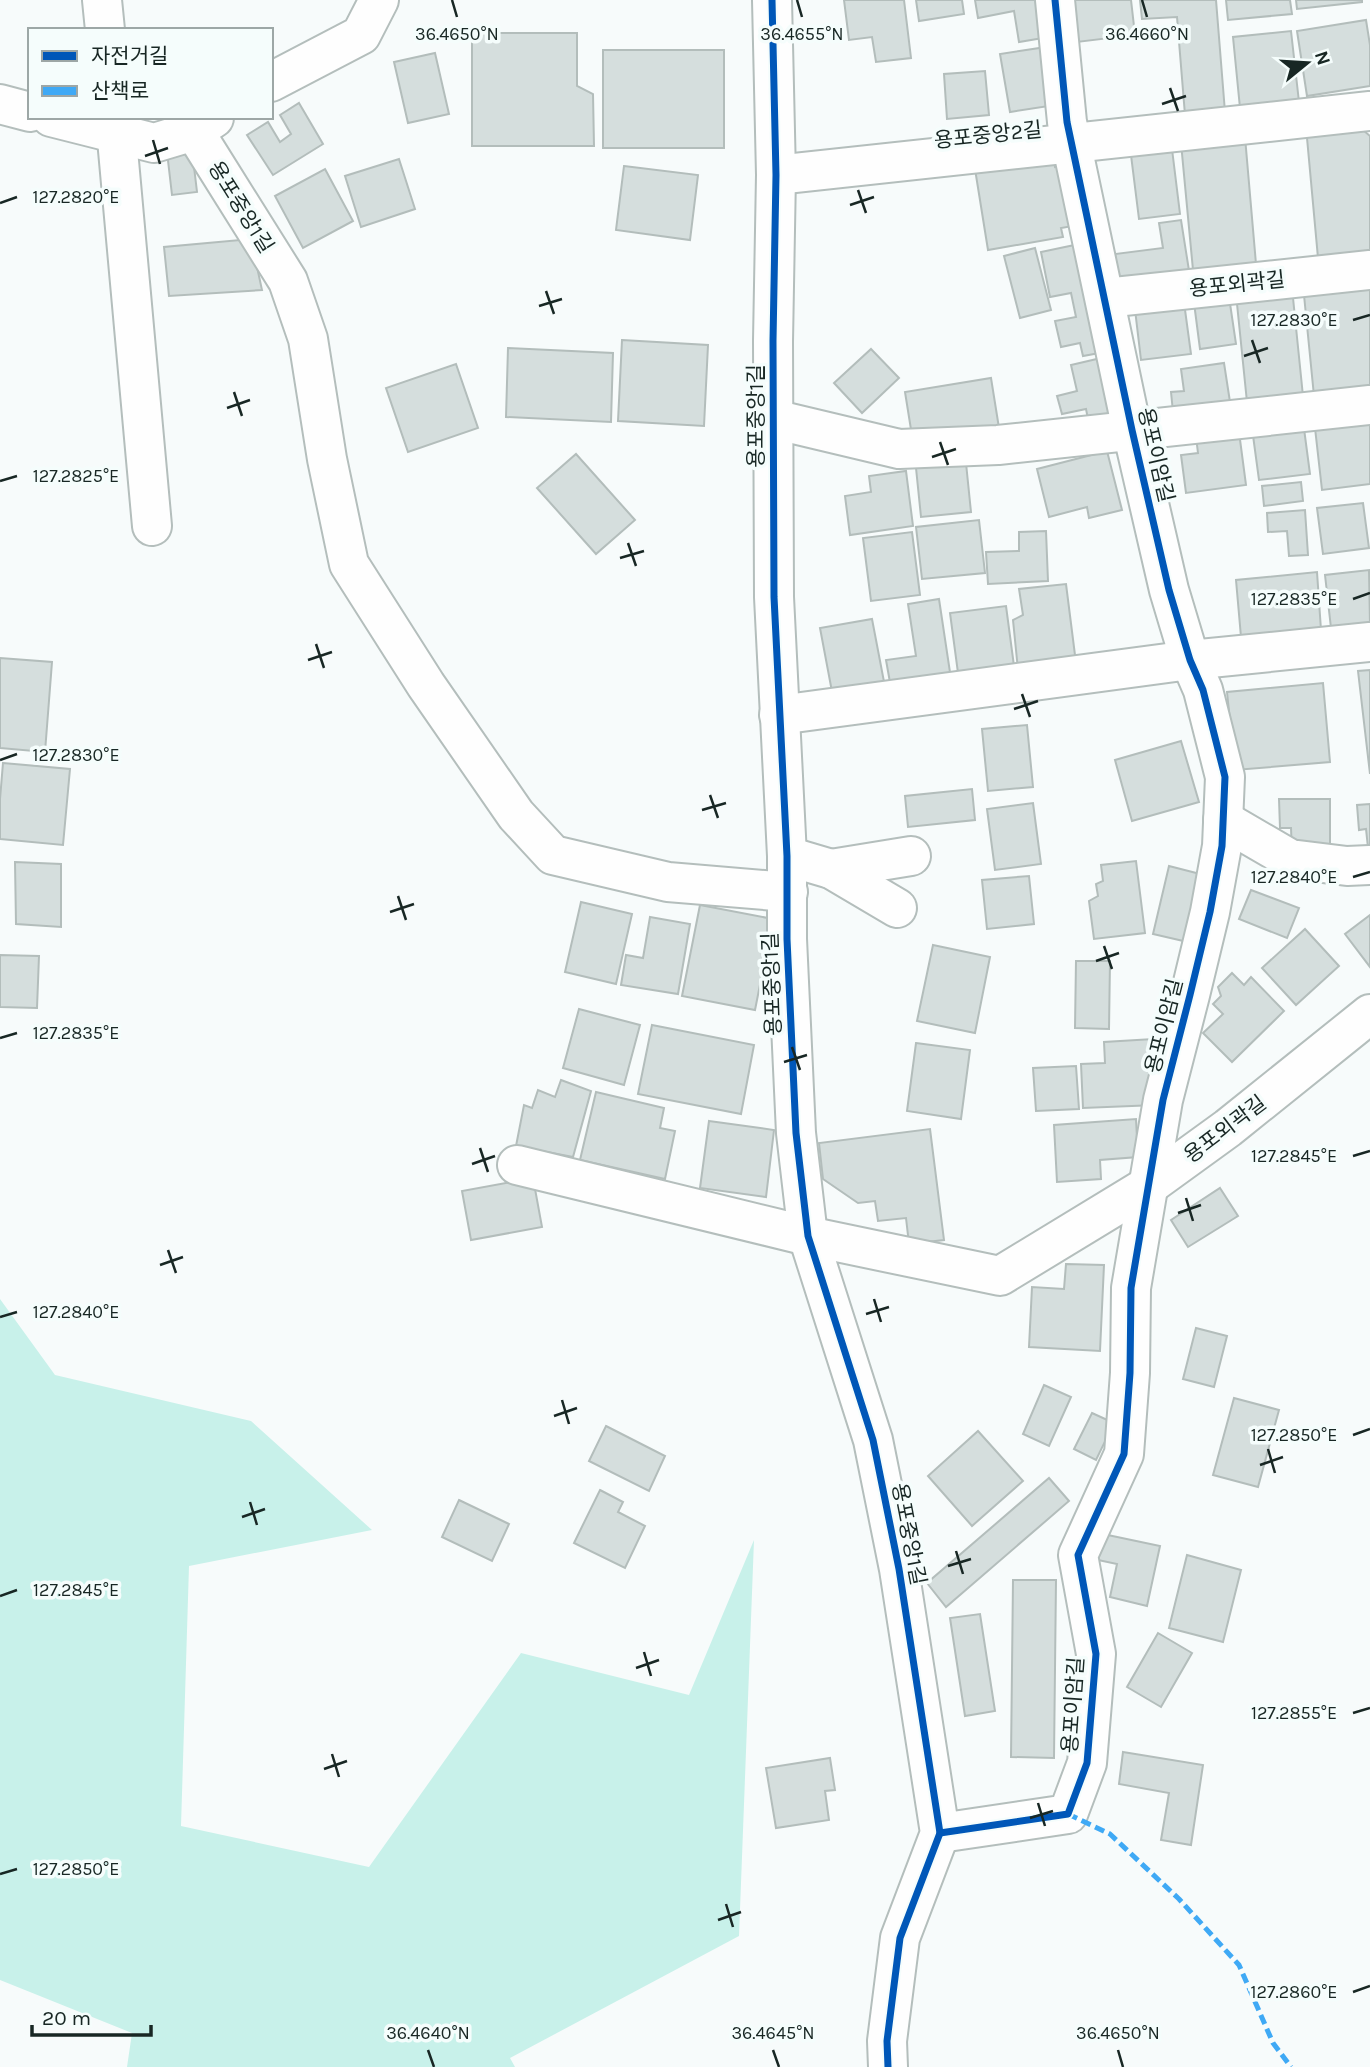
<svg xmlns="http://www.w3.org/2000/svg" width="1370" height="2067" font-family="Karla,'Noto Sans KR',sans-serif">
  <rect width="100%" height="100%" fill="#f7fbfb"/>
  <polygon fill="#c8f1ea" points="0,1299 55,1375 251,1421 372,1530 189,1566 181,1826 369,1867 521,1653 689,1695 754,1540 739,1936 510,2058 515,2067 127,2067 132,2033 0,1980"/>
  <g fill="#d5dedd" stroke="#b3bdbb" stroke-width="2">
    <polygon points="844,0 904,0 911,58 876,62 872,37 849,40"/>
    <polygon points="916,0 962,0 964,14 919,21"/>
    <polygon points="975,0 1050,0 1055,36 1019,42 1014,11 978,18"/>
    <polygon points="1073,0 1131,0 1135,35 1077,42"/>
    <polygon points="1140,0 1216,0 1225,112 1185,115 1177,17 1142,19"/>
    <polygon points="1226,0 1290,0 1292,14 1228,20"/>
    <polygon points="1296,0 1362,0 1362,2 1297,9"/>
    <polygon points="1366,20 1370,45 1370,86 1307,96 1297,31"/>
    <polygon points="1291,31 1299,102 1240,108 1233,37"/>
    <polygon points="472,33 577,33 577,86 593,94 594,146 472,146"/>
    <polygon points="1053,46 1062,104 1010,112 1000,54"/>
    <rect x="603" y="50" width="121" height="98"/>
    <polygon points="435,53 449,114 408,123 394,62"/>
    <polygon points="985,71 989,115 947,119 944,74"/>
    <polygon points="299,103 323,144 273,175 247,135 268,122 280,142 291,134 280,115"/>
    <polygon points="1356,124 1370,136 1370,251 1318,258 1306,127"/>
    <polygon points="1245,137 1256,264 1193,270 1181,143"/>
    <polygon points="1172,149 1180,214 1139,219 1131,155"/>
    <polygon points="192,150 197,192 172,195 167,152"/>
    <polygon points="1053,156 1055,167 1063,165 1073,226 1061,228 1063,237 988,250 975,169"/>
    <polygon points="399,159 415,209 361,227 345,176"/>
    <polygon points="624,166 698,175 690,240 616,230"/>
    <polygon points="325,169 353,221 303,248 275,196"/>
    <polygon points="1181,220 1190,277 1120,287 1115,254 1163,248 1159,223"/>
    <polygon points="251,239 262,290 169,296 164,247"/>
    <polygon points="1084,243 1105,352 1083,356 1080,343 1061,347 1055,321 1076,317 1071,293 1050,297 1041,252"/>
    <polygon points="1035,248 1051,310 1020,318 1004,256"/>
    <polygon points="1370,278 1370,391 1314,396 1303,285"/>
    <polygon points="1292,288 1304,406 1248,412 1236,294"/>
    <polygon points="1228,290 1236,344 1200,349 1193,295"/>
    <polygon points="1183,295 1191,354 1141,360 1134,301"/>
    <polygon points="622,340 708,345 704,426 618,421"/>
    <polygon points="508,348 613,353 611,422 506,417"/>
    <polygon points="871,349 899,378 862,413 834,383"/>
    <polygon points="1101,358 1115,418 1089,424 1086,409 1062,414 1057,396 1077,391 1071,365"/>
    <polygon points="1224,363 1232,415 1174,422 1171,392 1184,391 1181,369"/>
    <polygon points="456,364 478,428 408,452 386,388"/>
    <polygon points="991,378 999,428 913,442 905,392"/>
    <polygon points="1370,412 1370,484 1322,490 1314,419"/>
    <polygon points="1303,421 1310,474 1259,480 1252,428"/>
    <polygon points="1239,432 1246,485 1186,493 1181,455 1198,453 1196,437"/>
    <polygon points="1107,451 1122,510 1089,518 1087,507 1049,517 1037,469"/>
    <polygon points="576,454 635,520 596,554 537,488"/>
    <polygon points="966,463 971,512 921,517 916,468"/>
    <polygon points="906,471 913,526 850,535 845,496 871,492 869,476"/>
    <polygon points="1301,482 1303,501 1264,506 1262,486"/>
    <polygon points="1363,503 1369,548 1323,554 1317,508"/>
    <polygon points="1305,510 1308,555 1289,556 1287,531 1268,532 1267,513"/>
    <polygon points="979,520 985,573 922,579 916,527"/>
    <polygon points="1046,531 1048,581 988,584 986,552 1019,551 1019,532"/>
    <polygon points="912,532 920,595 871,601 863,538"/>
    <polygon points="1369,570 1370,625 1331,628 1325,575"/>
    <polygon points="1317,572 1321,630 1241,637 1236,580"/>
    <polygon points="1066,584 1076,663 1018,670 1013,620 1023,615 1019,589"/>
    <polygon points="939,599 951,679 891,688 886,660 916,656 908,604"/>
    <polygon points="1006,606 1014,666 958,673 950,613"/>
    <polygon points="872,619 885,687 833,697 820,628"/>
    <polygon points="0,658 52,662 45,752 0,748"/>
    <polygon points="1370,670 1370,774 1358,671"/>
    <polygon points="1323,683 1330,762 1235,770 1227,692"/>
    <polygon points="1027,725 1033,787 988,791 982,729"/>
    <polygon points="1181,741 1199,802 1132,821 1115,760"/>
    <polygon points="3,763 70,769 63,845 0,839 0,799"/>
    <polygon points="972,789 975,820 908,827 905,796"/>
    <polygon points="1279,799 1330,799 1330,854 1292,854 1291,828 1280,828"/>
    <polygon points="1033,803 1041,864 995,870 987,809"/>
    <polygon points="1370,804 1370,857 1369,857 1366,829 1359,830 1357,805"/>
    <polygon points="1136,861 1145,933 1094,939 1089,901 1098,896 1096,884 1103,881 1101,865"/>
    <polygon points="15,862 61,864 61,927 16,924"/>
    <polygon points="1169,866 1208,876 1192,943 1153,934"/>
    <polygon points="1029,876 1034,924 987,929 982,880"/>
    <polygon points="1251,890 1299,908 1287,938 1239,919"/>
    <polygon points="581,902 632,914 616,984 565,972"/>
    <polygon points="700,905 773,919 755,1010 682,996"/>
    <polygon points="1370,915 1370,967 1345,934"/>
    <polygon points="650,917 690,924 678,994 621,985 626,955 643,958"/>
    <polygon points="1305,929 1339,966 1296,1005 1262,968"/>
    <polygon points="933,945 990,957 975,1033 917,1021"/>
    <polygon points="0,955 39,956 37,1008 0,1007"/>
    <polygon points="1076,961 1110,961 1109,1029 1075,1028"/>
    <polygon points="1232,973 1244,985 1251,977 1284,1011 1232,1062 1203,1033 1223,1014 1213,1004 1221,996 1218,987"/>
    <polygon points="579,1009 640,1025 624,1085 563,1068"/>
    <polygon points="652,1025 754,1045 741,1114 638,1094"/>
    <polygon points="1153,1039 1156,1105 1083,1108 1081,1064 1105,1063 1104,1042"/>
    <polygon points="916,1043 970,1050 961,1119 907,1111"/>
    <polygon points="1076,1066 1079,1109 1036,1111 1033,1068"/>
    <polygon points="561,1080 591,1091 573,1157 516,1146 524,1105 532,1108 538,1090 555,1097"/>
    <polygon points="596,1092 664,1108 660,1128 675,1131 665,1179 580,1160"/>
    <polygon points="1136,1119 1138,1157 1100,1160 1101,1179 1057,1182 1054,1125"/>
    <polygon points="709,1121 774,1130 766,1197 700,1188"/>
    <polygon points="930,1129 944,1240 909,1244 906,1218 878,1221 875,1201 858,1203 823,1179 819,1143"/>
    <polygon points="533,1178 542,1227 471,1240 462,1191"/>
    <polygon points="1220,1188 1238,1216 1188,1247 1171,1220"/>
    <polygon points="1066,1264 1104,1265 1100,1351 1029,1347 1032,1287 1064,1289"/>
    <polygon points="1196,1328 1227,1336 1214,1387 1183,1379"/>
    <polygon points="1044,1385 1071,1397 1049,1446 1023,1434"/>
    <polygon points="1234,1398 1279,1410 1258,1487 1213,1475"/>
    <polygon points="1092,1413 1114,1423 1096,1460 1074,1449"/>
    <polygon points="606,1426 665,1456 649,1491 589,1461"/>
    <polygon points="978,1431 1023,1481 972,1526 928,1476"/>
    <polygon points="1049,1478 1069,1501 946,1607 927,1583"/>
    <polygon points="600,1490 623,1502 618,1512 645,1526 625,1568 574,1543"/>
    <polygon points="459,1500 509,1524 492,1561 442,1537"/>
    <polygon points="1103,1534 1160,1546 1147,1606 1110,1597 1117,1564 1098,1560"/>
    <polygon points="1187,1555 1241,1570 1223,1642 1169,1628"/>
    <polygon points="1013,1580 1056,1580 1054,1758 1011,1757"/>
    <polygon points="980,1614 995,1711 965,1716 950,1618"/>
    <polygon points="1158,1633 1192,1653 1161,1707 1127,1687"/>
    <polygon points="1123,1752 1203,1765 1191,1845 1161,1840 1169,1793 1119,1784"/>
    <polygon points="830,1758 835,1790 825,1791 829,1820 776,1828 766,1768"/>
  </g>
  <g fill="none" stroke-linecap="round" stroke-linejoin="round">
    <defs>
      <g id="minor">
        <polyline points="102,0 105,30"/>
        <polyline points="772,0 776,175 773,341 774,597 787,856 787,939 796,1133 808,1236 873,1440 899,1569 940,1833 900,1938 887,2041 888,2067"/>
        <polyline points="271,82 361,35 379,0"/>
        <polyline points="0,104 30,112"/>
        <polyline points="51,117 154,143 194,131 214,118"/>
        <polyline points="115,117 152,526"/>
        <polyline points="194,131 288,281 308,339 327,459 349,564 426,685 516,815 553,855 668,882 788,892"/>
        <polyline points="776,175 1370,111"/>
        <polyline points="1105,298 1370,270"/>
        <polyline points="773,419 899,449 998,445 1370,405"/>
        <polyline points="779,715 1190,660 1370,642"/>
        <polyline points="1223,820 1290,859 1347,866 1370,865"/>
        <polyline points="787,856 831,869 897,908"/>
        <polyline points="831,869 911,856"/>
        <polyline points="517,1165 808,1236 1000,1276 1148,1186 1228,1128 1370,1014"/>
        <polyline points="940,1833 1068,1814 1087,1763 1096,1654 1078,1555 1124,1454 1130,1373 1131,1288 1163,1100 1190,995 1210,912 1222,846 1225,777 1203,690 1190,660 1169,590 1132,430 1067,122 1055,0"/>
      </g>
    </defs>
    <use href="#minor" stroke="#b4bebc" stroke-width="42"/>
    <use href="#minor" stroke="#fefefe" stroke-width="38"/>
    <polyline stroke="#3fa9f5" stroke-width="5" stroke-dasharray="10 5" stroke-linecap="butt" points="1068,1814 1110,1834 1179,1899 1239,1965 1273,2043 1291,2067"/>
    <defs>
      <g id="cycleway">
        <polyline points="772,0 776,175 773,341 774,597 787,856 787,939 796,1133 808,1236 873,1440 899,1569 940,1833 900,1938 887,2041 888,2067"/>
        <polyline points="940,1833 1068,1814 1087,1763 1096,1654 1078,1555 1124,1454 1130,1373 1131,1288 1163,1100 1190,995 1210,912 1222,846 1225,777 1203,690 1190,660 1169,590 1132,430 1067,122 1055,0"/>
      </g>
    </defs>
    <use href="#cycleway" stroke="#f5fdfc" stroke-width="11"/>
    <use href="#cycleway" stroke="#0057b8" stroke-width="7"/>
  </g>
  <path fill="none" stroke="#182724" stroke-width="2.5" d="M452 0 457 17M797 0 802 17M1142 0 1147 17M1170 88 1178 111M1162 104 1186 96M153 140 160 164M145 156 168 148M858 190 866 213M0 203 17 197M850 205 874 197M546 291 554 314M539 306 562 299M1353 320 1370 315M1252 340 1260 363M1244 356 1268 348M234 392 242 416M227 408 250 400M940 442 948 465M932 457 956 449M0 481 17 476M628 543 636 566M620 558 644 551M1353 599 1370 593M316 644 324 668M308 660 332 652M1022 694 1030 717M1014 709 1038 701M0 760 17 754M710 795 718 818M702 810 726 803M1353 877 1370 872M398 896 406 920M390 912 414 904M1104 946 1112 969M1096 961 1119 953M0 1038 17 1033M792 1047 800 1070M784 1062 807 1055M480 1148 488 1172M1353 1156 1370 1151M472 1164 495 1156M1186 1198 1193 1221M1178 1213 1201 1205M168 1250 176 1273M160 1265 183 1257M874 1299 881 1322M866 1314 889 1307M0 1317 17 1312M562 1400 569 1424M554 1416 577 1408M1353 1435 1370 1429M1268 1449 1275 1473M1260 1465 1283 1457M250 1502 257 1525M242 1517 265 1509M956 1551 963 1574M948 1566 971 1559M0 1596 17 1590M644 1652 651 1676M636 1668 659 1660M1353 1713 1370 1708M332 1754 339 1777M324 1769 347 1761M1038 1803 1045 1826M1030 1818 1053 1811M0 1874 17 1869M726 1904 733 1927M718 1920 741 1912M1353 1992 1370 1986M428 2050 434 2067M773 2050 779 2067M1118 2050 1123 2067"/>
  <g text-anchor="middle" stroke-width="7" stroke-linejoin="round" paint-order="stroke">
    <g font-size="21" fill="#182724" stroke="#f5fdfc">
      <text transform="translate(988 135) rotate(-6)" y="7">용포중앙2길</text>
      <text transform="translate(241 207) rotate(58)" y="7">용포중앙1길</text>
      <text transform="translate(1237 284) rotate(-6)" y="7">용포외곽길</text>
      <text transform="translate(756 416) rotate(-90)" y="7">용포중앙1길</text>
      <text transform="translate(1156 455) rotate(77)" y="7">용포이암길</text>
      <text transform="translate(772 984) rotate(-92)" y="7">용포중앙1길</text>
      <text transform="translate(1164 1026) rotate(-76)" y="7">용포이암길</text>
      <text transform="translate(1225 1129) rotate(-37)" y="7">용포외곽길</text>
      <text transform="translate(909 1534) rotate(79)" y="7">용포중앙1길</text>
      <text transform="translate(1073 1705) rotate(-86)" y="7">용포이암길</text>
    </g>
  </g>
  <g font-size="18" text-anchor="middle" fill="#182724" stroke="#f5fdfc" stroke-width="7" stroke-linejoin="round" paint-order="stroke">
    <text x="457" y="40">36.4650°N</text>
    <text x="802" y="40">36.4655°N</text>
    <text x="1147" y="40">36.4660°N</text>
    <text x="76" y="203">127.2820°E</text>
    <text x="1294" y="326">127.2830°E</text>
    <text x="76" y="482">127.2825°E</text>
    <text x="1294" y="605">127.2835°E</text>
    <text x="76" y="761">127.2830°E</text>
    <text x="1294" y="883">127.2840°E</text>
    <text x="76" y="1039">127.2835°E</text>
    <text x="1294" y="1162">127.2845°E</text>
    <text x="76" y="1318">127.2840°E</text>
    <text x="1294" y="1441">127.2850°E</text>
    <text x="76" y="1596">127.2845°E</text>
    <text x="1294" y="1719">127.2855°E</text>
    <text x="76" y="1875">127.2850°E</text>
    <text x="1294" y="1998">127.2860°E</text>
    <text x="428" y="2039">36.4640°N</text>
    <text x="773" y="2039">36.4645°N</text>
    <text x="1118" y="2039">36.4650°N</text>
  </g>
  <rect x="28" y="28" width="245" height="91" fill="#f5fdfc" stroke="#9da7a6" stroke-width="2"/>
  <rect x="42" y="51" width="35" height="10" fill="#0057b8" stroke="#9da7a6" stroke-width="2"/>
  <text x="91" y="63" font-size="21" fill="#182724">자전거길</text>
  <rect x="42" y="86" width="35" height="10" fill="#3fa9f5" stroke="#9da7a6" stroke-width="2"/>
  <text x="91" y="98" font-size="21" fill="#182724">산책로</text>
  <g transform="translate(1307 63) rotate(72)" stroke="#f5fdfc" stroke-width="5" paint-order="stroke">
  <path d="M0-5L12 26L0 18L-12 26Z" fill="#182724"/>
  <text y="-10" font-size="19" font-weight="bold" text-anchor="middle" fill="#182724">N</text>
  </g>
  <path d="M32 2025v10h119v-10" fill="none" stroke="#182724" stroke-width="3.5"/>
  <text x="42" y="2025" font-size="21" fill="#182724" stroke="#f5fdfc" stroke-width="5" paint-order="stroke">20 m</text>
</svg>
